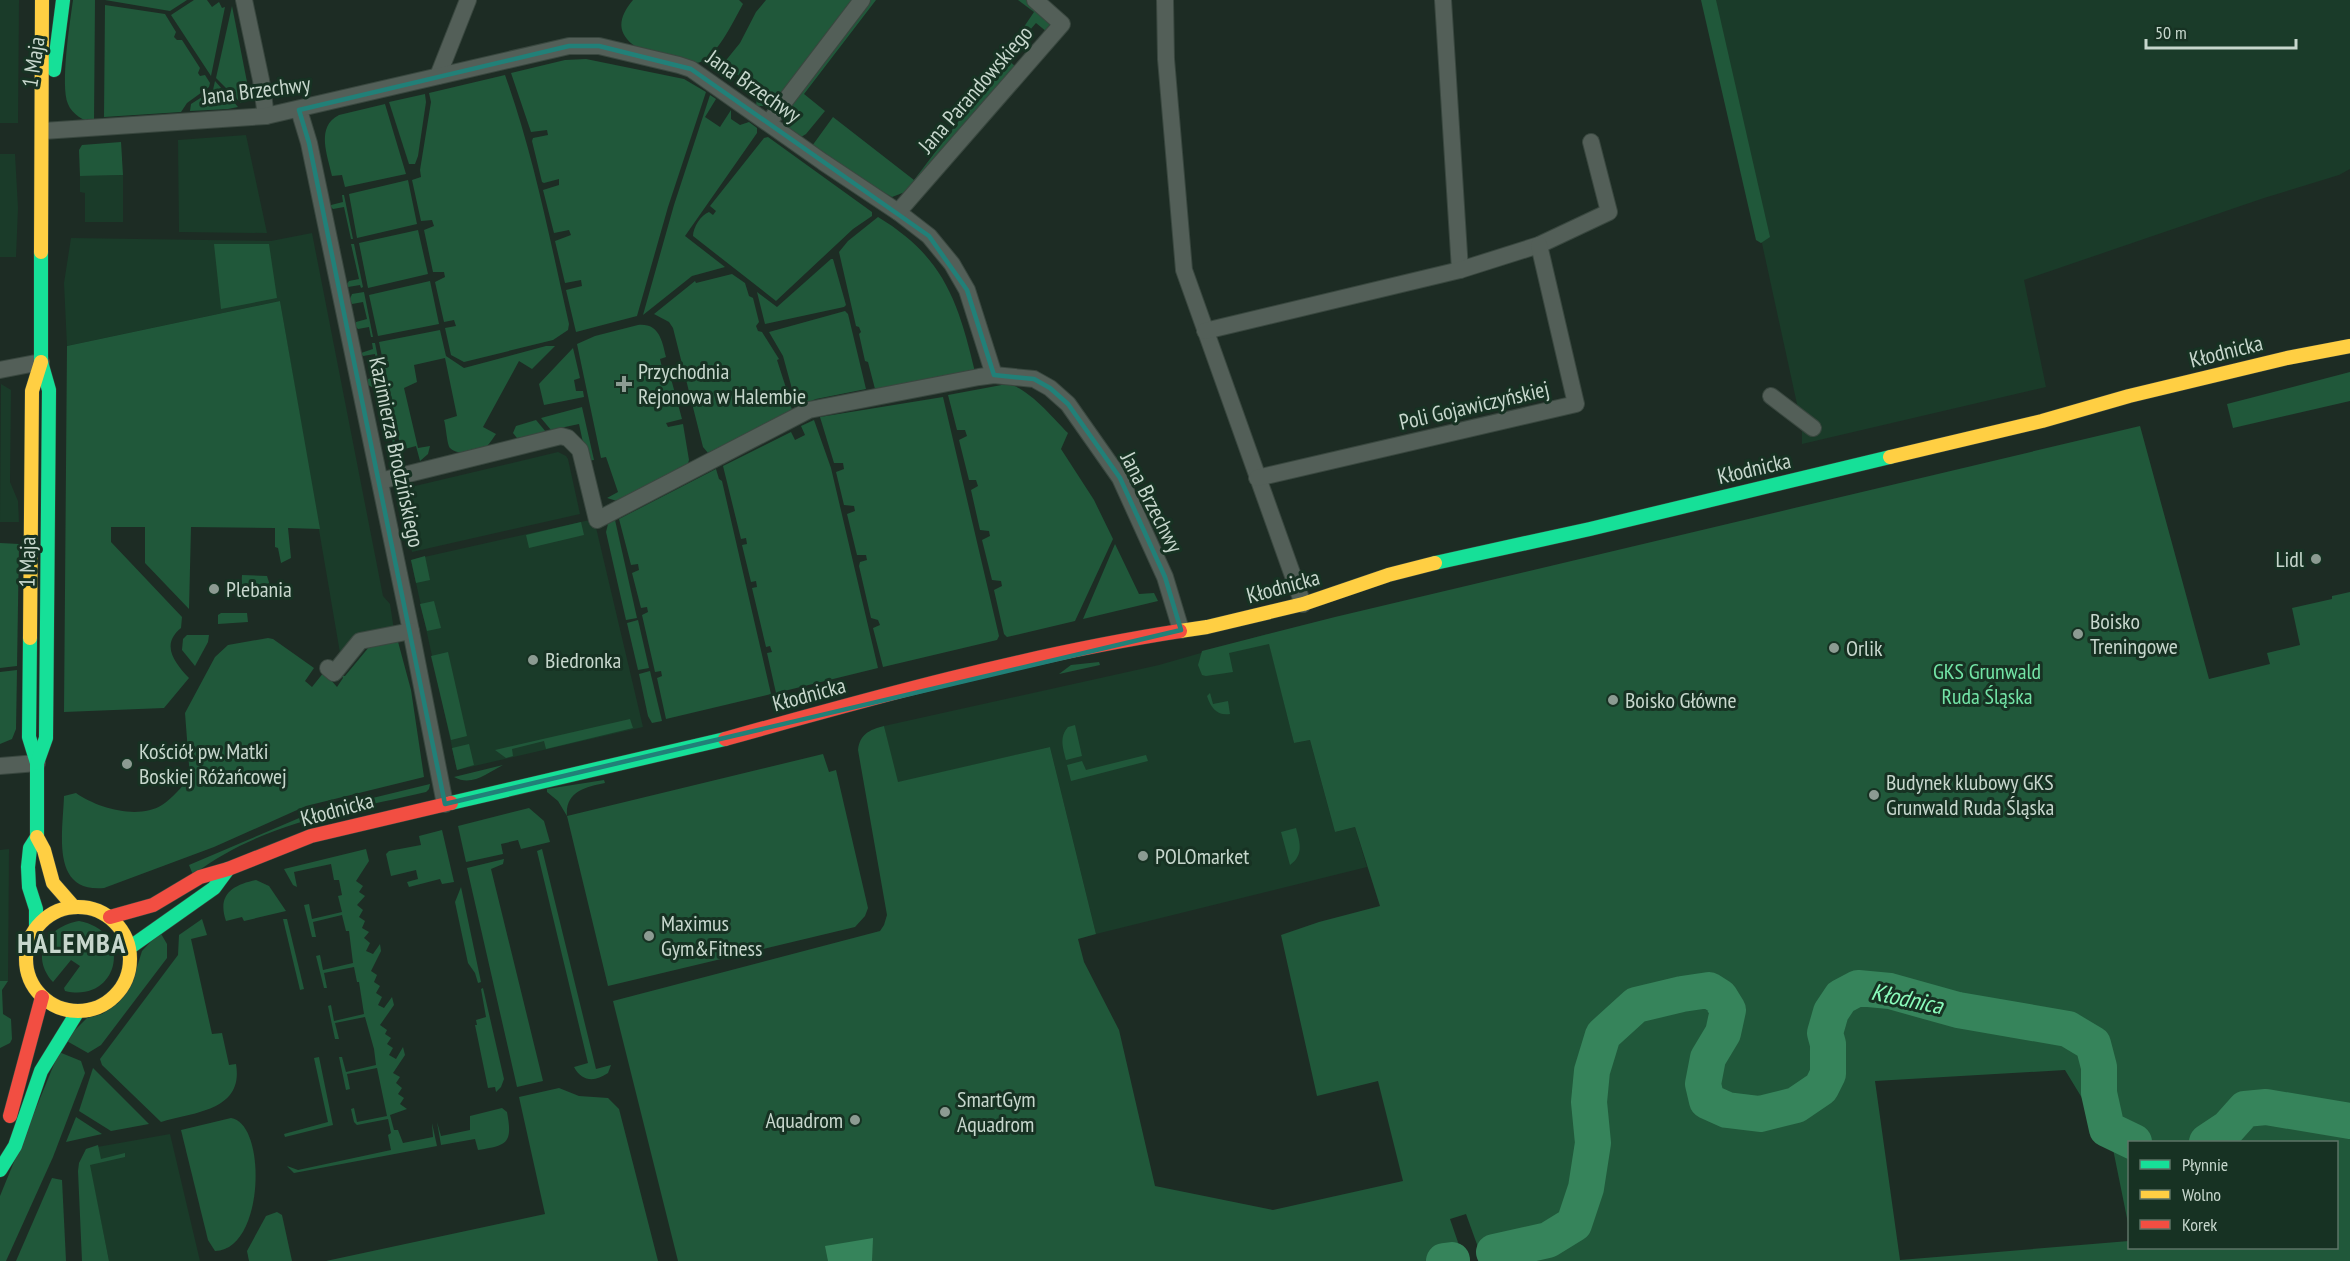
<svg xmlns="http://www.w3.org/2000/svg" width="2350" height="1261" font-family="'PT Sans Narrow',sans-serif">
  <rect width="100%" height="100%" fill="#1d2c24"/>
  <g fill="#1a3b29">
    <polygon points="0,0 19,0 18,123 0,123"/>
    <polygon points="1709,0 2350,0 2350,169 2339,175 2264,198 2024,280 2046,387 1802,444 1802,427"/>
    <polygon points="246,135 267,233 179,232 178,140"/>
    <polygon points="0,154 15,154 18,208 16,257 0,257"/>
    <polygon points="123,175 123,222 85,222 85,193 80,192 80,176"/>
    <polygon points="312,233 383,596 390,604 394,630 340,653 280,301 67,346 64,283 71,238 271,241"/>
    <polygon points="1,384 11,390 10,482 18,501 19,522 0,522"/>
    <polygon points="558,452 566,456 568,459 580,514 412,552 401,502 406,490 415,486"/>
    <polygon points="594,519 643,727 457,770 411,560"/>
    <polygon points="1267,634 1294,743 1310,740 1335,832 1355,827 1367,867 1096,934 1050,747 897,783 884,726 1159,665"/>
    <polygon points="9,849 8,981 0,981 0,850"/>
    <polygon points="170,1134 200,1261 109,1261 86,1149"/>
  </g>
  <g fill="#20583a" fill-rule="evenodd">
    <path d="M73 0H95L94 122C84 122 72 114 68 104 60 85 70 22 73 0Z"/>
    <polygon points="105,0 187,0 170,11"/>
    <polygon points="194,0 207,0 212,7 219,2 222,8 225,7 211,76 171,15"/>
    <path d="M633 0H739L743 4C735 18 714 64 695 63 678 62 653 51 636 47 616 33 618 18 633 0Z"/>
    <polygon points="766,0 855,0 777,101 765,106 756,106 757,97 749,90 751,85 723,64 740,43 756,12"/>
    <polygon points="870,0 876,0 804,94 825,111 806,134 801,137 787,127 782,116"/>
    <polygon points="1018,0 1027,0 1048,18 1051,27 1047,32 1036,23 1006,58 1016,67 905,192 892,197 869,184 812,146 833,117 914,180 974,101 1034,12"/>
    <polygon points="1701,0 1716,0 1770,237 1761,243 1756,240"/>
    <polygon points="105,5 165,14 176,32 174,37 177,40 182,40 200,68 198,73 200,76 205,75 210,83 209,87 187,103 181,112 104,117"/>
    <polygon points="232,6 247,82 246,92 241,103 216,78"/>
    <polygon points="586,59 684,79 706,92 668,207 637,316 576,332 566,290 582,286 581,280 565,283 555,241 571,235 569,230 554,233 543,190 559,185 559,179 544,183 542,182 532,141 533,138 548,135 547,130 531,132 511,73 565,60"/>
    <path d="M505 75C534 156 550 240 569 324L568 330 553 340 464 362 451 355 445 328 456 326 454 320 444 322 435 282 445 277 444 272H433L424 230 434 226 432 220 421 221 412 180 421 177 420 170 431 102 429 93Z"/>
    <polygon points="215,81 238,107 228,109 190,111 191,104 213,90"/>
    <polygon points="425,94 426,102 418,156 415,164 409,164 389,102"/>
    <polygon points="710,95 716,99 705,117 720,127 731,110 731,119 740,125 749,122 757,128 757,133 685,236 725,267 692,276 643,315 674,205"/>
    <path d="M385 104 406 174 345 187 342 175 332 176C328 156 315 127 339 115Z"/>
    <path d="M768 137 872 212V216L853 229 776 301 693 236C693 227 701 215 709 212L713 215 716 211 710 206 764 138Z"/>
    <polygon points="121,142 123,175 80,176 79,150 82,145"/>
    <polygon points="408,180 417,224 357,238 349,194"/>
    <polygon points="342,195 344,195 353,239 351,239 344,207 333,209 331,207 331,205 343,202"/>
    <path d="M878 217C944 257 958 301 975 372L875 389 868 362 865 361 859 334 861 332 859 327 856 326 839 252 848 241Z"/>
    <polygon points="418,230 428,274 368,288 359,243"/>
    <polygon points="214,244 269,244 277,298 221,309"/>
    <polygon points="351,244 354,244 363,287 361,288 360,285 348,287 347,284 349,281 359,279"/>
    <polygon points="831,259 833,259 846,305 844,307 765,324 757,292 777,307"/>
    <polygon points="732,274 745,283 749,296 753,298 759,322 756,326 758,331 762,332 779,359 777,360 788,394 785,395 793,411 708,453 703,447 673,328 669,322 654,314 695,281 696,283"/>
    <polygon points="430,281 439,324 378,336 369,295"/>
    <polygon points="364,292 373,337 371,337 369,327 358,329 356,327 356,322 367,319 363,302 352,304 350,299 352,294"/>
    <path d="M280 301 320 529 288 528 291 558 281 563 278 548 275 547V528L191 527 189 609 145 563V527H111V542L182 617 181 628C160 645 175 663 189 678L164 708 64 712 67 346Z"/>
    <polygon points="845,311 848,314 866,389 816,399 797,407 783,356 769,332"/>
    <path d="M638 325C659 323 662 340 666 357L660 359 664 376 670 375 682 419 666 423 668 427 683 424 689 460 687 466 617 501 607 498 618 492 606 457 601 458 577 344 595 336Z"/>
    <path d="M440 330 446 356 464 368 546 346H555L532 369 519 361 483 427 496 434C493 438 490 443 487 446 479 452 457 456 450 448 447 445 446 426 444 420L457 416 445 358 414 365 417 382 404 388 418 448 430 446 428 454 420 461 416 446 401 450 379 342Z"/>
    <polygon points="372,343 375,343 395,443 393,444 381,386 372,387 368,385 368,379 379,376 375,354 363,356 361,353 373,349"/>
    <polygon points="573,348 580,378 574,380 576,391 583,391 584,397 544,405 539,384"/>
    <polygon points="2350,372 2350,401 2233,428 2227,404"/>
    <path d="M1007 384C1027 386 1054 419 1068 433L1061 449 1094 500 1113 539 1075 621 1007 637 1004 634 994 590 1002 586 1001 581 992 580 982 540 990 536 989 531 980 530 971 490 978 486 976 480H969L959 440 967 436 965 430H957L948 395Z"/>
    <polygon points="943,397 999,636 997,640 883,667 873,628 880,625 878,620 871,618 859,566 860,562 867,560 866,555 857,555 847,514 855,511 854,506 844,505 836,472 844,469 843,463 834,463 820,417"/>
    <polygon points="582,407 594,460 587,461 579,424 551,430 541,418"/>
    <polygon points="536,420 546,432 517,438 513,433 516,426"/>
    <polygon points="814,420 831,468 878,668 776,693 767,653 772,652 770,646 766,647 752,588 757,587 756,581 751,582 742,545 747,544 746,538 741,539 723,466 791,432 795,440 805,435 801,426"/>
    <path d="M2140 426 2209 679 2270 664 2267 653 2300 645 2292 608 2332 599V596L2350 592V1261H1483L1466 1214 1450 1219 1462 1254 1431 1261H678L613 1001 880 931 884 925 887 915 858 750C860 734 869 730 884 726L898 782 1050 747 1096 934 1078 939 1084 962 1119 1030 1155 1186 1273 1210 1403 1181 1378 1081 1317 1096 1281 935 1319 922 1380 906 1355 827 1335 832 1310 740 1294 743 1269 644 1229 653 1233 672 1206 676 1202 675 1198 665 1202 651 1335 617ZM2065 1070 2096 1121 2102 1137 2113 1149 2129 1228 2130 1142H2336V1248H2130L2129 1241 1900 1260 1875 1081Z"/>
    <polygon points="716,469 719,479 722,481 771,694 666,719 657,678 662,676 661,671 655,672 642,615 648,612 647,607 641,608 632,573 639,570 638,564 631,565 619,519"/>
    <polygon points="615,520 637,618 626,620 606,532 608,524"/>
    <polygon points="581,522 584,535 529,548 526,535"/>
    <polygon points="0,543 19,544 17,666 0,668"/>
    <polygon points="1115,544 1139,594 1154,593 1158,601 1083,619"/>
    <polygon points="425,556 430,580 416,583 411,560"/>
    <polygon points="242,575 267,576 271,589 241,594"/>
    <polygon points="434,601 441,628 427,631 420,604"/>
    <polygon points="221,613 247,613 248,622 218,624 218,615"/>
    <polygon points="638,620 649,668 638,670 627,623"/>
    <polygon points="187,635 209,635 208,642 195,666 182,650 183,639"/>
    <path d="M268 638 273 639 314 668 305 681 312 687 324 672 337 687 343 678 342 676H345L374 641 397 638 411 690 424 777 306 806 214 847 104 888C50 893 63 832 64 796L76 793C97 808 138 820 162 805 173 798 181 787 190 778L185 713 215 657 228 645Z"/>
    <polygon points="448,652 467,736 451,740 431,656"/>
    <polygon points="1099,662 1100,665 1059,674 1071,665"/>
    <polygon points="17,670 16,729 12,739 0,744 0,672"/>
    <polygon points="650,671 662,721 652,723 648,716 639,674"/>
    <path d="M1210 693 1213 704 1228 701 1230 714C1217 716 1211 708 1207 696Z"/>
    <polygon points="630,719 633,728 546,749 544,741 512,749 513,756 506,758 495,750"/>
    <path d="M1075 725 1082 756 1066 760C1063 748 1059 737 1068 727Z"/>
    <polygon points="469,744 474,765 457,770 452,748"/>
    <path d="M823 754 829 772 836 770 868 908 865 916 855 927 608 986 567 816 558 801 547 792V789L604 780 605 783C585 787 565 792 567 816Z"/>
    <polygon points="1146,755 1148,761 1071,781 1067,765 1082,761 1086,770"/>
    <path d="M503 765C487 773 472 787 454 777Z"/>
    <path d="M430 784 429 789 426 792C345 811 260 823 193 875L189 865 311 813Z"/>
    <polygon points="529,808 544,821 550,842 521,849 518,840 501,844 503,854 466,862 458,826"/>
    <path d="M1296 828C1300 843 1304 855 1290 865L1281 832Z"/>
    <polygon points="442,830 454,882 442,884 440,879 409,887 407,882 418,879 416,870 391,876 386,854 389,851 421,845 419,836"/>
    <polygon points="366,849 369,861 356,881 363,886 359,892 365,896 357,905 363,910 359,917 365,921 362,928 369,932 364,938 370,943 366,951 373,954 380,944 381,951 371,971 377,975 374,982 380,986 376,993 382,997 378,1005 384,1008 392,997 394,1005 380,1025 387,1030 385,1034 391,1038 387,1044 393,1048 389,1055 396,1059 403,1047 405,1055 393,1073 400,1077 396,1083 402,1088 398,1094 404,1098 400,1104 407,1109 390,1115 394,1130 398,1130 403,1143 433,1137 432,1123 437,1146 294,1173 287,1166 298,1170 391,1150 388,1135 391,1133 388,1119 357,1125 354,1122 351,1109 354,1108 357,1122 387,1116 377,1068 347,1074 350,1089 346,1090 339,1057 342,1057 346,1072 376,1065 374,1049 365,1017 335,1023 339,1039 335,1039 328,1006 331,1005 334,1021 364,1014 359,982 357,982 354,967 324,973 327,988 324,988 316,956 320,955 323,970 353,963 349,931 346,931 342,915 313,922 316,937 312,937 304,905 309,904 312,919 342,912 338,896 342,895 339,880 334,880 331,864 294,872 297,887 293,885 284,869"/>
    <path d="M542 849 596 1069 611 1065 608 1073C595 1082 582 1082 574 1067L588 1063 537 851Z"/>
    <polygon points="504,859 503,864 491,869 543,1081 517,1087 467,868"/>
    <path d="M256 880 269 886 286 911 244 921 242 917 226 921C217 895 232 885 256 880Z"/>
    <polygon points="461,887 481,982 478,983 475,973 468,963 455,902"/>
    <path d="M202 919 207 935 191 939 212 1034 222 1033 229 1065 236 1064C244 1111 194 1112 161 1122L102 1065 100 1059 178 955 179 935Z"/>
    <polygon points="283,919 287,919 304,989 300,990"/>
    <path d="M79 921C135 931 119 1004 65 991L64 988 80 966 71 960 53 982C29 955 48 926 79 921Z"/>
    <polygon points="160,932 167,944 167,958 101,1045 88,1053 65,1040 87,1018 102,1014 118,1003 132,983 142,951"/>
    <polygon points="0,981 8,981 2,990 3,1014 11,1019 12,1039 10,1043 0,1048"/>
    <polygon points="483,988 504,1079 501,1087 496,1092 495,1087 488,1088 475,1025 477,1025 476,1020 486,1017 481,989"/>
    <polygon points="59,1052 81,1061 85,1073 53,1157 6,1261 0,1261 0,1196"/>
    <polygon points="319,1057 333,1125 285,1137 284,1134 328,1122 314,1058"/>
    <polygon points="93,1068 149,1124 111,1131 79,1111"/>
    <polygon points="559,1088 579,1096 608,1098 619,1109 658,1261 326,1261 545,1214 519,1097"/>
    <path d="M502 1108 507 1112C513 1144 507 1145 478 1150L475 1139 441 1145 437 1122 441 1136 470 1130V1116Z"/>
    <polygon points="76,1117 102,1134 66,1142"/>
    <path d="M231 1118C267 1123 265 1250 215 1251L208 1240 181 1130Z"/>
    <polygon points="98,1145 101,1159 125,1153 125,1157 90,1165 109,1261 82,1261 78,1171 79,1163 86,1149"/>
    <polygon points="52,1178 62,1180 66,1261 16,1261"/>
    <polygon points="277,1212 282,1215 292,1261 249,1261 247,1251 266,1216"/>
  </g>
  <polygon fill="#36845b" points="873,1238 872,1261 828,1261 825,1246"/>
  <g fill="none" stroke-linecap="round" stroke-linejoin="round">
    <g stroke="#36845b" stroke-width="36">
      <polyline points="2207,1142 2228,1128 2245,1109 2266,1107 2350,1121"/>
      <polyline points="1494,1252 1548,1240 1574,1224 1586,1188 1593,1143 1589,1102 1592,1071 1603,1035 1636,1005 1682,994 1709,990 1720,997 1728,1010 1723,1033 1708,1058 1703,1084 1707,1101 1727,1110 1760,1114 1796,1105 1821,1088 1828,1074 1828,1044 1825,1033 1831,1012 1841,997 1858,988 1890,991 1958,1010 2068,1029 2093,1044 2099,1067 2099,1093 2107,1129 2134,1142"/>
      <polyline points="1444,1261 1452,1260"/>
    </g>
    <defs>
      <g id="street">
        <polyline points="244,0 261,80 266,116"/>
        <polyline points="1165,0 1166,59 1184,270 1303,604"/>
        <polyline points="1443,0 1460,270"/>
        <polyline points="438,76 468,0"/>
        <polyline points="299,110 309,143 411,631 445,804"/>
        <polyline points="769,122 862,0"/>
        <polyline points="43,131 266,116 569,46 599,46 679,65 691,69 823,162 898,212 929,236 952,264 967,290 994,375"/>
        <polyline points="898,212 1062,24 1035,0"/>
        <polyline points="1205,331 1460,270 1539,245 1609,212 1591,142"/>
        <polyline points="0,370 41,362"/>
        <polyline points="1771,396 1813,428"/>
        <polyline points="1257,478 1576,404 1539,245"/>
        <polyline points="380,481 561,436 568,438 580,450 597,520 809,410 979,377 994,375 1034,379 1050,388 1068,404 1120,478 1165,577 1181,630"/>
        <polyline points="328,668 334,673 360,641 411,631"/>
        <polyline points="0,766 37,763"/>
      </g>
      <g id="fast">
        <polyline points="54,70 63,0"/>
        <polyline points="1435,563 1590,529 1890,457"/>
        <polyline points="30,638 29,737 37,763 37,837 30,848 28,867 29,887 36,909 36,928"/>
        <polyline points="37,763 46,738 49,390 41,362 41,252"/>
        <polyline points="451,803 725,739"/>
        <polyline points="129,948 214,888 228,869"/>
        <polyline points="0,1170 15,1146 41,1071 78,1011"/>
      </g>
      <g id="slow">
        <polyline points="41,252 42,0"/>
        <polyline points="1890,457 2042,421 2129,396 2287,358 2350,346"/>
        <polyline points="1180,631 1207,627 1303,604 1388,575 1435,563"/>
        <polyline points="30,638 32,391 41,362"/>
        <polyline points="37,837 44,850 53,883 74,907"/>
        <circle cx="78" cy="959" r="52"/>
      </g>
      <g id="jam">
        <path d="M725 739C875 697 1026 655 1180 631"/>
        <polyline points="110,917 153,905 200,877 228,869 311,836 451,803"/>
        <polyline points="10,1116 42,997"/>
      </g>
    </defs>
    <use href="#street" stroke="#39473f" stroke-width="18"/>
    <use href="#fast" stroke="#39473f" stroke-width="15"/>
    <use href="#slow" stroke="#39473f" stroke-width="15"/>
    <use href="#jam" stroke="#39473f" stroke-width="15"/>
    <use href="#street" stroke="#535f58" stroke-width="16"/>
    <use href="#fast" stroke="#16e098" stroke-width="14"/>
    <use href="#slow" stroke="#ffcf43" stroke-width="14"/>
    <use href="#jam" stroke="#f24e42" stroke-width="14"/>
  </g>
  <path fill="none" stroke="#218078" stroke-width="4.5" stroke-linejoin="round" d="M569 46H599L691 69 929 236 967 290 994 375 1034 379 1050 388 1068 404 1120 478 1165 577 1181 630 445 804 309 143 299 110Z"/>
  <g fill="#8c9b92" stroke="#173223" stroke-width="2">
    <path d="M621 375h6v6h6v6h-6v6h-6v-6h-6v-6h6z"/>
    <circle cx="2316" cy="559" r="6"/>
    <circle cx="214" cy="589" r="6"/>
    <circle cx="2078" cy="634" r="6"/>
    <circle cx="1834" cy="648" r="6"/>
    <circle cx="533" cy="660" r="6"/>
    <circle cx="1613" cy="700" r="6"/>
    <circle cx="127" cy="764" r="6"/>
    <circle cx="1874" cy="795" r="6"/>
    <circle cx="1143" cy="856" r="6"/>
    <circle cx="649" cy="936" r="6"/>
    <circle cx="945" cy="1112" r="6"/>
    <circle cx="855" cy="1120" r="6"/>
  </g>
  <g text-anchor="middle" stroke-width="6" stroke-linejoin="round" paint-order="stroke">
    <g font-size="22" fill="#c7d7cd" stroke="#173223">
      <text transform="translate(33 62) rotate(-81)" y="8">1 Maja</text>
      <text transform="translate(754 86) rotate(35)" y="8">Jana Brzechwy</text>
      <text transform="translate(975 89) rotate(-49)" y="8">Jana Parandowskiego</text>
      <text transform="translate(256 90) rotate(-7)" y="8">Jana Brzechwy</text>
      <text transform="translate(2226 351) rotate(-14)" y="8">Kłodnicka</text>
      <text transform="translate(1474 405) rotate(-13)" y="8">Poli Gojawiczyńskiej</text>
      <text transform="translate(397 452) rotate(78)" y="8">Kazimierza Brodzińskiego</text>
      <text transform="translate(1754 468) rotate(-13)" y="8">Kłodnicka</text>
      <text transform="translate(1152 502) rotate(63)" y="8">Jana Brzechwy</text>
      <text transform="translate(27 562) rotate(-89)" y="8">1 Maja</text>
      <text transform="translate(1283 586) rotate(-15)" y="8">Kłodnicka</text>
      <text transform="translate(809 694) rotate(-15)" y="8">Kłodnicka</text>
      <text transform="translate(337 809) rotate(-15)" y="8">Kłodnicka</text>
    </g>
    <g font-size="22" fill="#c7d7cd" stroke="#173223" text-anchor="start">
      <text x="638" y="379">Przychodnia<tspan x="638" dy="25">Rejonowa w Halembie</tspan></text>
      <text x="2304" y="567" text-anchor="end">Lidl</text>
      <text x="226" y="597">Plebania</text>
      <text x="2090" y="629">Boisko<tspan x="2090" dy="25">Treningowe</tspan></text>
      <text x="1846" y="656">Orlik</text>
      <text x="545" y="668">Biedronka</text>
      <text x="1625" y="708">Boisko Główne</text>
      <text x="139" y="759">Kościół pw. Matki<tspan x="139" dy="25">Boskiej Różańcowej</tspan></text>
      <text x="1886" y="790">Budynek klubowy GKS<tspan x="1886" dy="25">Grunwald Ruda Śląska</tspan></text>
      <text x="1155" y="864">POLOmarket</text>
      <text x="661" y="931">Maximus<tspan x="661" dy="25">Gym&amp;Fitness</tspan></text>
      <text x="957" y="1107">SmartGym<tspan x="957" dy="25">Aquadrom</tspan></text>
      <text x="843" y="1128" text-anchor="end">Aquadrom</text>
    </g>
    <g font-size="22" fill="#73e4a6" stroke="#173223">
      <text x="1987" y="679">GKS Grunwald<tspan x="1987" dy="25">Ruda Śląska</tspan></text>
    </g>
    <g font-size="24" font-style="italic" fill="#8bfcbc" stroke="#173223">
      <text transform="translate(1907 999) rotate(12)" y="8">Kłodnica</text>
    </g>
    <g font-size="28" font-weight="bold" letter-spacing="1.5" fill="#c7d7cd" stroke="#173223">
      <text x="72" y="953">HALEMBA</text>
    </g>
  </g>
  <rect x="2128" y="1141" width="210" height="108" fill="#173223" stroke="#5d7467" stroke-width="1.5"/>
  <rect x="2140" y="1160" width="30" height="9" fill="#16e098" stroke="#5d7467" stroke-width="1.5"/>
  <text x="2182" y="1171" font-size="18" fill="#c7d7cd">Płynnie</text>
  <rect x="2140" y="1190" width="30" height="9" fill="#ffcf43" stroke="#5d7467" stroke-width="1.5"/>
  <text x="2182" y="1201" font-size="18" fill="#c7d7cd">Wolno</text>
  <rect x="2140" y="1220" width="30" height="9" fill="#f24e42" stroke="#5d7467" stroke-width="1.5"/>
  <text x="2182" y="1231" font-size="18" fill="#c7d7cd">Korek</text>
  <path d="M2146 39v9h150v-9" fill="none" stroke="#c7d7cd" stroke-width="3"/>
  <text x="2155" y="39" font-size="18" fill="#c7d7cd" stroke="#173223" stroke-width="4.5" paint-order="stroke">50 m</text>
</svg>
